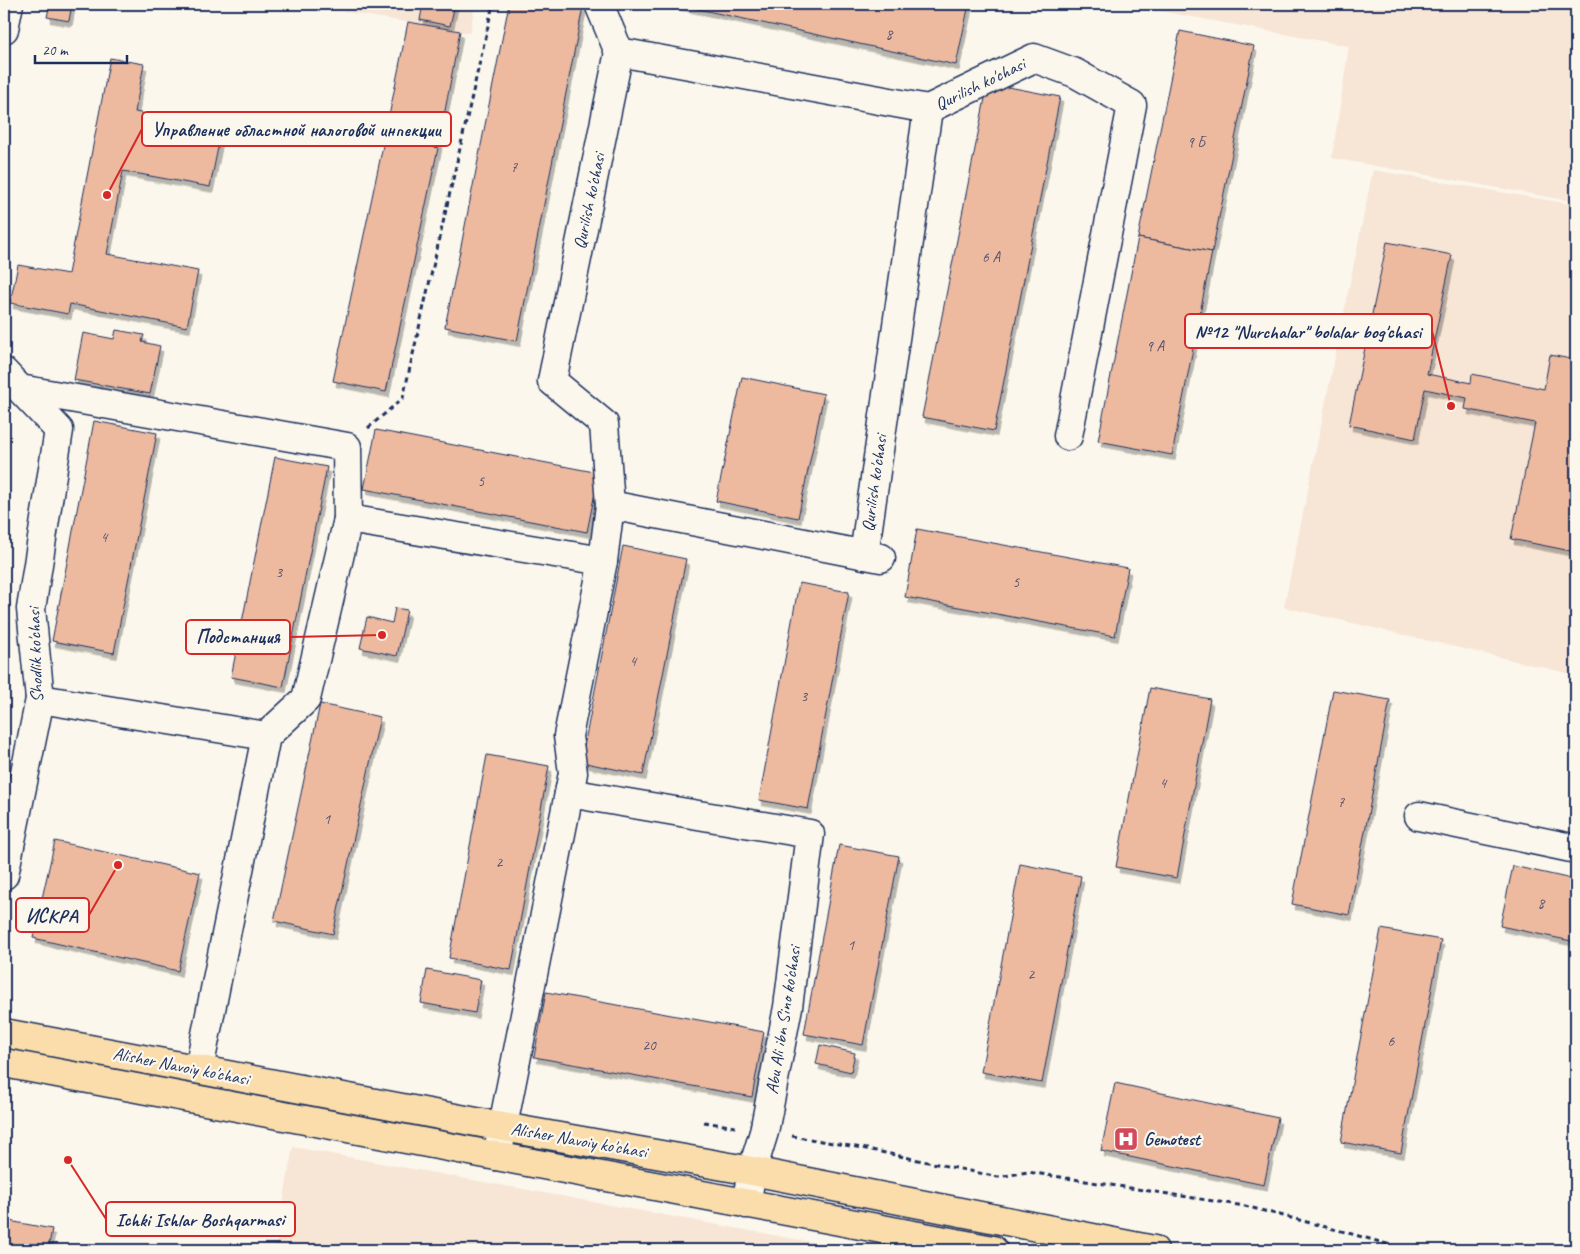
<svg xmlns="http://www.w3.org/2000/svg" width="1580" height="1254" font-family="Caveat,sans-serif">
  <defs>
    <filter id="shadow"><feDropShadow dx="3" dy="5.5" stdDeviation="0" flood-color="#0004"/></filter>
  </defs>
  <rect width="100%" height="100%" fill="#fbf7ec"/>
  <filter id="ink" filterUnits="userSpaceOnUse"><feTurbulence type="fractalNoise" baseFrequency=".02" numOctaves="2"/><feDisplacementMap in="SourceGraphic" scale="10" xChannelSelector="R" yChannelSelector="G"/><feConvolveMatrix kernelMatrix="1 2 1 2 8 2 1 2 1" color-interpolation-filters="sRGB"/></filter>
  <g filter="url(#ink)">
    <g fill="#f7e5d5">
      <polygon points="300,4 475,4 470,33"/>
      <polygon points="1122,4 1576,4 1576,202 1332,158 1349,46"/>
      <polygon points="1373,170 1576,205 1576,675 1284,607"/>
      <polygon points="293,1147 854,1250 275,1250"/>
    </g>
    <g fill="#edba9f" stroke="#1b2f5e" filter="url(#shadow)">
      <polygon points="50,4 72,4 69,21 47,17"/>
      <polygon points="423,4 455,4 450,26 420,20"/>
      <polygon points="509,4 564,4 583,7 517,341 445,327"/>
      <polygon points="675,4 969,4 956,65"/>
      <polygon points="408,22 460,31 438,148 385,136"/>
      <polygon points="1180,31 1254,46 1212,252 1138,238"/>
      <polygon points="110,58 144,64 135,112 222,128 210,187 123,171 107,254 198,271 187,327 70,304 68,314 10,303 18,265 68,274"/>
      <polygon points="988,83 1060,97 994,431 922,417"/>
      <polygon points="385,136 438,148 386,392 333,381"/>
      <polygon points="1138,238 1212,252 1172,455 1098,441"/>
      <polygon points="1387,242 1452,255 1427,374 1471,383 1472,374 1544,389 1550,355 1576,360 1576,552 1511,539 1535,423 1465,409 1467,398 1425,389 1415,439 1349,425"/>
      <polygon points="116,330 144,335 142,342 160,346 150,394 74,380 83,333 114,339"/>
      <polygon points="742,377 824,394 798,518 716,501"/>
      <polygon points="94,421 157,433 114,653 52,641"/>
      <polygon points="376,430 599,473 587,532 364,489"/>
      <polygon points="275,457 327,467 283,687 231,677"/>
      <polygon points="917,529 1128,568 1115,636 905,597"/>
      <polygon points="623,546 686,559 643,775 581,762"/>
      <polygon points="799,583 849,592 808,809 759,800"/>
      <polygon points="395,608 407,610 397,656 360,648 367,617 392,623"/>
      <polygon points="1150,688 1210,699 1177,878 1116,867"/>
      <polygon points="1333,690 1390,700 1349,915 1292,904"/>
      <polygon points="320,704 380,717 333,934 274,921"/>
      <polygon points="487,755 549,766 511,970 449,958"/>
      <polygon points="55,841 200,873 178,971 33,938"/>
      <polygon points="839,845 899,856 863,1045 804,1034"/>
      <polygon points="1020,864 1081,876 1042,1083 981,1072"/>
      <polygon points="1513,866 1576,880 1576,942 1500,926"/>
      <polygon points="1381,929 1441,940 1401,1153 1341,1142"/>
      <polygon points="427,970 481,980 475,1013 421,1003"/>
      <polygon points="546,992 764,1032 752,1097 534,1057"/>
      <polygon points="820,1045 855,1053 851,1072 816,1064"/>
      <polygon points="1115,1083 1278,1118 1264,1185 1101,1151"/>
      <polygon points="4,1220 52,1229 48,1250 4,1250"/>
    </g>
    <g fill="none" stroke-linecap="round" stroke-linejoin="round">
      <defs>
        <g id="minor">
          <polyline points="599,4 619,52"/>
          <polyline points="4,29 9,4"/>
          <polyline points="619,52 928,109"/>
          <polyline points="928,109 1034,58 1075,73 1132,105 1068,436"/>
          <polyline points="4,372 20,389 347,447 348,519 306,699 266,736 199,1069"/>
          <polyline points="610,505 881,558"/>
          <polyline points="348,519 603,561"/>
          <polyline points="864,555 928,109"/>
          <polyline points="40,699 266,736"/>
          <polyline points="569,793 810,834 788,1007 764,1132 752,1171 746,1204"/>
          <polyline points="1419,816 1576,849"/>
          <polyline points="4,875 40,699 31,609 59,430 20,389"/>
          <polyline points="497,1156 573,773 568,736 603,561 610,505 604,424 552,381 619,52"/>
        </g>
        <g id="major">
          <polyline points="4,1033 503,1127 752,1171 1154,1250"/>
          <polyline points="4,1063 993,1250"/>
        </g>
      </defs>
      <use href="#minor" stroke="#1b2f5e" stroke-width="31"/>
      <use href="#major" stroke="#1b2f5e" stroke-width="31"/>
      <g stroke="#1b2f5e" stroke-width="3" stroke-dasharray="5 4" stroke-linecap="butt">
        <polyline points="368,428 403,398 493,4"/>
        <polyline points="704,1122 736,1127"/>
        <polyline points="792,1136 862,1148 998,1177 1028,1172 1245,1206 1345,1232 1408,1250"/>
      </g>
      <use href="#minor" stroke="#fbf7ec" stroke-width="28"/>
      <use href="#major" stroke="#faddab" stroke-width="28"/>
    </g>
  </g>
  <defs>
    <symbol id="hospital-square" viewBox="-11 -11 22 22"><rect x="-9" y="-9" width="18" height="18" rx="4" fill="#d1495b" stroke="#fbf7ec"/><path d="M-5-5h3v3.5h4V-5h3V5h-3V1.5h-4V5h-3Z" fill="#fff"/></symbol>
  </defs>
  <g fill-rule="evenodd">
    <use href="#hospital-square" x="1112" y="1125" width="28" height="28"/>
  </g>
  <g text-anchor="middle" stroke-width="4.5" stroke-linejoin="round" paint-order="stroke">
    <g font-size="15" fill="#50526e">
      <text x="889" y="39">8</text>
      <text x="1196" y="147">9 Б</text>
      <text x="514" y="172">7</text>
      <text x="991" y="262">6 А</text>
      <text x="1155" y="351">9 А</text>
      <text x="481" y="486">5</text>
      <text x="104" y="542">4</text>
      <text x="279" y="577">3</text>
      <text x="1016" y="587">5</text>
      <text x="633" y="666">4</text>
      <text x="804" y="701">3</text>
      <text x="1163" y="788">4</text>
      <text x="1341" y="807">7</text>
      <text x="327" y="824">1</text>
      <text x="499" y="867">2</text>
      <text x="1541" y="908">8</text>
      <text x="851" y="950">1</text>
      <text x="1031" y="979">2</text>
      <text x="1391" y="1046">6</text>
      <text x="649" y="1050">20</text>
    </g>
    <g font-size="18" fill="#1b2f5e" stroke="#fbf7ec">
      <text transform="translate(980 84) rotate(-26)" y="6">Qurilish ko'chasi</text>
      <text transform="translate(589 201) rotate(-78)" y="6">Qurilish ko'chasi</text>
      <text transform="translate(874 483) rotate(-82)" y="6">Qurilish ko'chasi</text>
      <text transform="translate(35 655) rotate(-92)" y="6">Shodlik ko'chasi</text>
      <text transform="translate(783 1020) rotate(-81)" y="6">Abu Ali ibn Sino ko'chasi</text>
      <text transform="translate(181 1066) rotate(11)" y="6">Alisher Navoiy ko'chasi</text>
      <text transform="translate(579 1140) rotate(10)" y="6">Alisher Navoiy ko'chasi</text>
    </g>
    <g font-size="18" font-weight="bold" fill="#1b2f5e" stroke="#fbf7ec" text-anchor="start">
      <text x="1144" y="1145">Gemotest</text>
    </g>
  </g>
  <path fill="none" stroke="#d62828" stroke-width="2" d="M107 195L142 129M1451 406L1432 331M382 635L290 637M118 865L89 915M68 1160L106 1219"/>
  <g fill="#d62828" stroke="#fbf7ec" stroke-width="2">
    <circle cx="107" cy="195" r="5"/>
    <circle cx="1451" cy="406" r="5"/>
    <circle cx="382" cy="635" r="5"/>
    <circle cx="118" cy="865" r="5"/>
    <circle cx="68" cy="1160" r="5"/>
  </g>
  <g fill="#fbf7ec" stroke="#d62828" stroke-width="2">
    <rect x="142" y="112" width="309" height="34" rx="5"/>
    <rect x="1185" y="314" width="247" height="34" rx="5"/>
    <rect x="186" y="620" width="104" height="34" rx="5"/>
    <rect x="16" y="898" width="73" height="34" rx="5"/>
    <rect x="106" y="1202" width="189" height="34" rx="5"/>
  </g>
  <g font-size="19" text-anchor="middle" font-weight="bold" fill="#1b2f5e">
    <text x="296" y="136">Управление областной налоговой инпекции</text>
    <text x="1308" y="338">№12 "Nurchalar" bolalar bog'chasi</text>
    <text x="238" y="643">Подстанция</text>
    <text x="52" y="922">ИСКРА</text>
    <text x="200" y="1226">Ichki Ishlar Boshqarmasi</text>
  </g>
  <rect width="1580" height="1254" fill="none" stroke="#fbf7ec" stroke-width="20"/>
  <rect x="10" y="10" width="1560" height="1234" fill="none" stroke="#1b2f5e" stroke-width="2" filter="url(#ink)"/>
  <path d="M35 55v8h92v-8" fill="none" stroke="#1b2f5e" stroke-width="2.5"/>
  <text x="42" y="55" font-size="15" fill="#1b2f5e" stroke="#fbf7ec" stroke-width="4" paint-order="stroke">20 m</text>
</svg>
